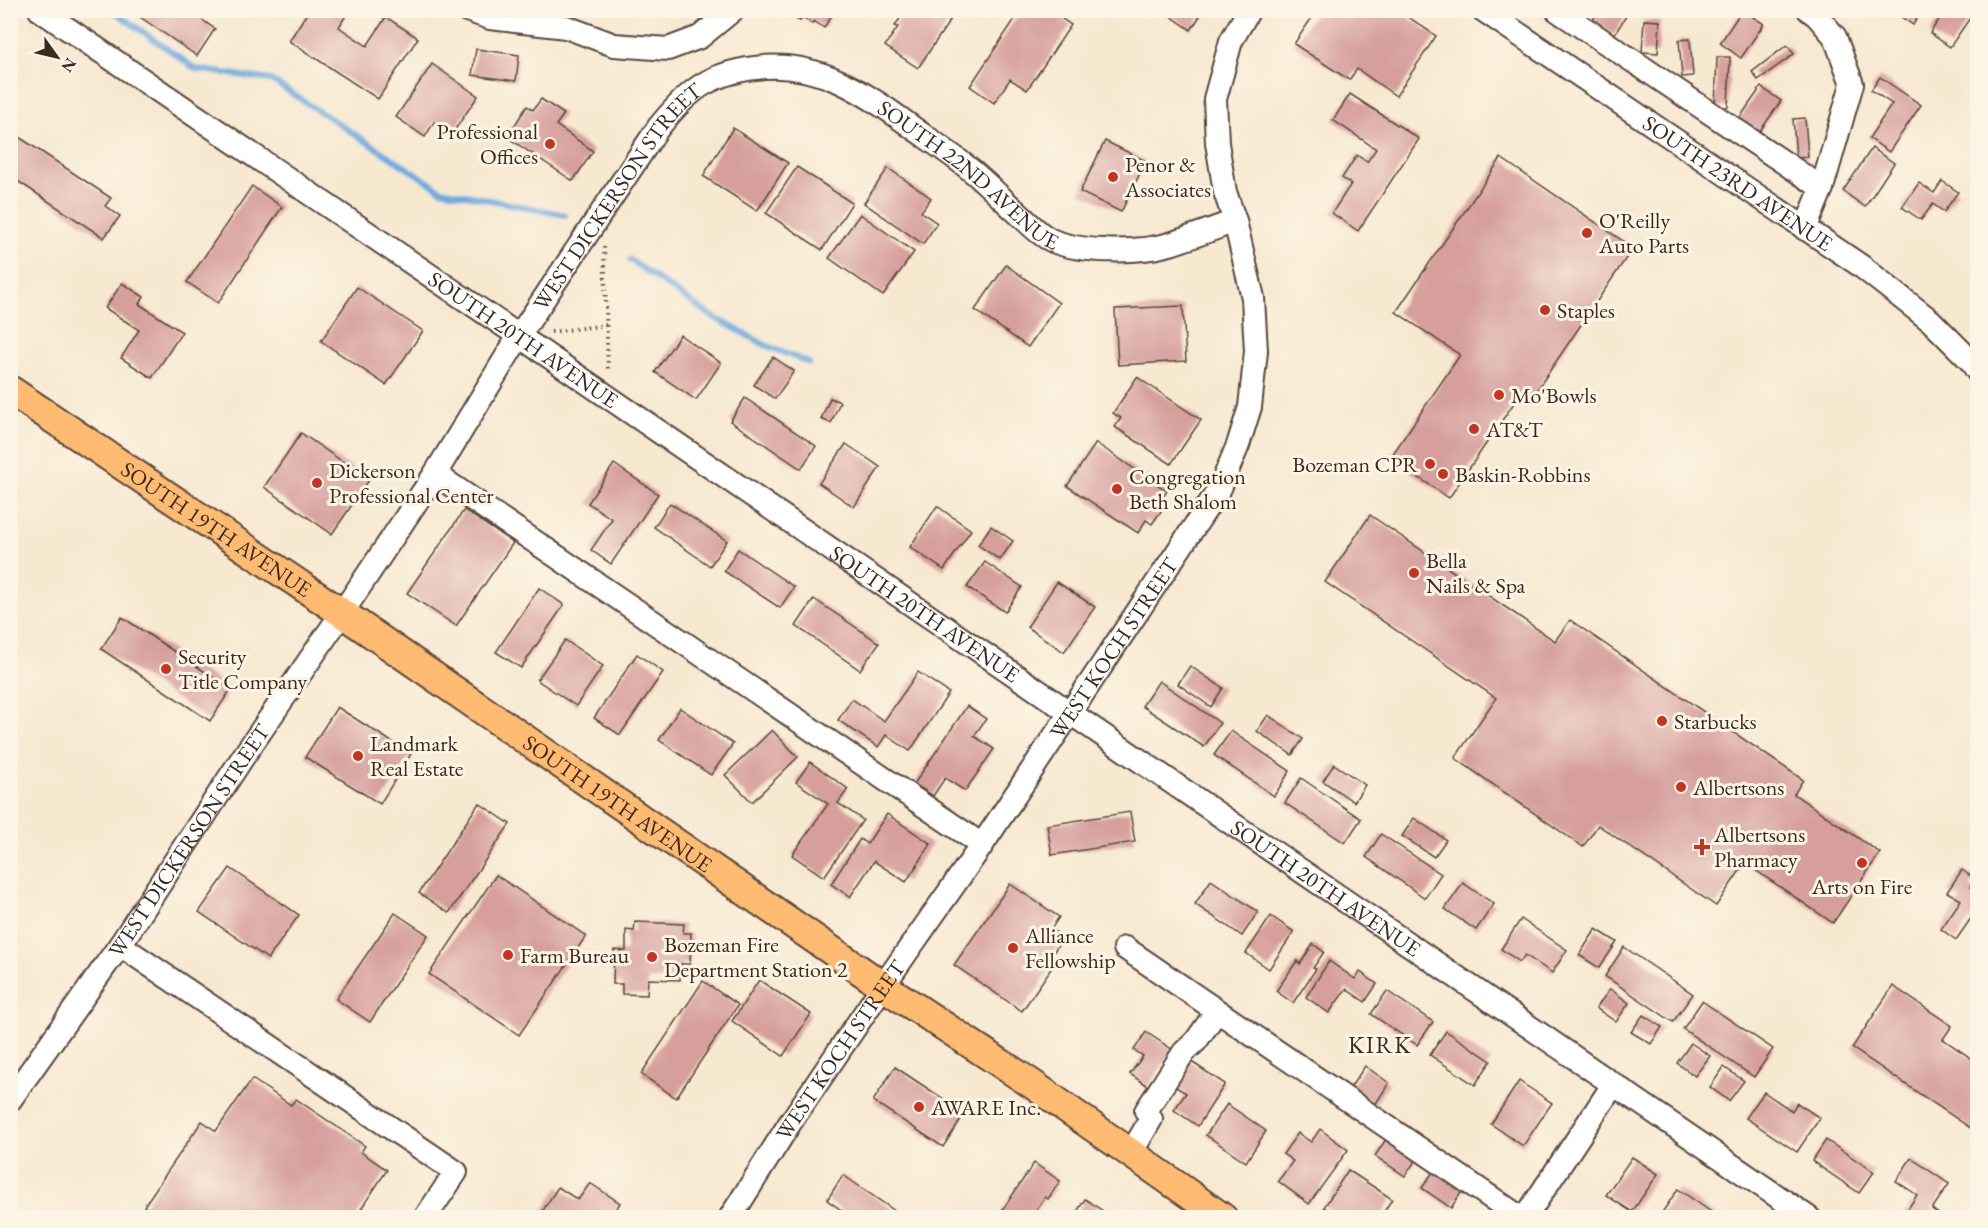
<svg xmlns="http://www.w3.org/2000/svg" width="1988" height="1228" font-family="'EB Garamond',serif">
  <rect width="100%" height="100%" fill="#fcf5e5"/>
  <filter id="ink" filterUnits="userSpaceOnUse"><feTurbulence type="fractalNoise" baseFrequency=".0167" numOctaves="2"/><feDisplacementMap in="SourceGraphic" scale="12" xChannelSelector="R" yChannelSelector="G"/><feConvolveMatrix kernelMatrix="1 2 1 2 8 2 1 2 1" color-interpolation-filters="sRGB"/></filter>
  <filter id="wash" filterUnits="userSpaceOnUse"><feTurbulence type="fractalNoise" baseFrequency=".008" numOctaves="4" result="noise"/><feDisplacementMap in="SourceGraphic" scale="24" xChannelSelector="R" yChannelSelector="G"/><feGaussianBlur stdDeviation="1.35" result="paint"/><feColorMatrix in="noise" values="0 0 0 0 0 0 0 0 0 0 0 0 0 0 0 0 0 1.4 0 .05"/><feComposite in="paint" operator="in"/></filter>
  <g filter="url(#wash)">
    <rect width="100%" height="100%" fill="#f7e8d0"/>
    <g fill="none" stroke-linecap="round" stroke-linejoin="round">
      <g stroke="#6eabe0" stroke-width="6">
        <polyline points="112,10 196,69 271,80 441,190 565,215"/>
        <polyline points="630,260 710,315 765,345 809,363"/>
      </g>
    </g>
    <g id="blocks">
      <g fill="#d69f9c">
        <polygon points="130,10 188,10 215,29 197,56"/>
        <polygon points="309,10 349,10 339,27 367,46 386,17 418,38 378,99 289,41"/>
        <polygon points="778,10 835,10 824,28 814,21 812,24 803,17 800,21 790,15 789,18"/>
        <polygon points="907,10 957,10 918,68 885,46 898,27 895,26 904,12 905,13"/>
        <polygon points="1021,10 1049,10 1071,25 1027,90 1010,79 994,103 970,86"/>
        <polygon points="1162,10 1204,10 1191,30"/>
        <polygon points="1317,10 1398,10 1436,36 1396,96 1357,69 1349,80 1294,44"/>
        <polygon points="1599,10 1630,10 1614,35 1592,21"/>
        <polygon points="1742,10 1764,24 1741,58 1720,43"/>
        <polygon points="1891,10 1922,10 1913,25"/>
        <polygon points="1945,10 1966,10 1972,15 1950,47 1930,33"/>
        <polygon points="1644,20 1660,21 1658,53 1642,52"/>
        <polygon points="1690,39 1693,76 1682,77 1679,40"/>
        <polygon points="1787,45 1794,54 1758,80 1752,72"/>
        <polygon points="476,49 519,55 516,81 472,75"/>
        <polygon points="1717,57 1730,57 1728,107 1715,107"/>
        <polygon points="432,64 478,96 452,134 434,122 425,137 396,117"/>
        <polygon points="1880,77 1921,105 1889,152 1869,138 1892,104 1871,90"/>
        <polygon points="1761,87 1781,101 1758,134 1738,120"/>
        <polygon points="1350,94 1419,139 1358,231 1332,213 1351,184 1342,178 1357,155 1367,162 1376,149 1333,120"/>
        <polygon points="541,99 564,114 556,125 593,151 573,181 507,137 527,106 533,110"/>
        <polygon points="1805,118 1808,157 1796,158 1793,119"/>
        <polygon points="733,128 788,163 757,211 703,176"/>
        <polygon points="19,137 111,198 105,206 120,216 104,238 10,176 10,138 16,141"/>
        <polygon points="1105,141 1146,161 1121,212 1080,192"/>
        <polygon points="1872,148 1894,163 1865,207 1843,191"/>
        <polygon points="1501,158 1633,248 1528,403 1518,397 1449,498 1390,458 1460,355 1396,312"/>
        <polygon points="797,167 852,203 822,250 766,213"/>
        <polygon points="888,168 931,198 921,212 937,223 923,244 864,203"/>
        <polygon points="1942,181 1958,192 1944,212 1933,204 1921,220 1902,207 1919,183 1934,193"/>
        <polygon points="252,186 282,207 218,303 187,282"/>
        <polygon points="860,214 914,252 883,296 829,258"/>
        <polygon points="1006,265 1059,303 1028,347 975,310"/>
        <polygon points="122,283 144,297 139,304 182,332 152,378 121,358 139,330 105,308"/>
        <polygon points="357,287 423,331 386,385 321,341"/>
        <polygon points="1183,306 1186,361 1118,365 1115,309"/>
        <polygon points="680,335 721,363 696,400 655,372"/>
        <polygon points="773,357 794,371 775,399 754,385"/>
        <polygon points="1137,377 1201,420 1171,464 1115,427 1121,418 1113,413"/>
        <polygon points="745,398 816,446 801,469 730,421"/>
        <polygon points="830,398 840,402 831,423 821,419"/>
        <polygon points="301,433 369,480 332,534 264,487"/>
        <polygon points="1096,443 1167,491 1159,503 1164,507 1152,524 1146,520 1138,533 1067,486"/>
        <polygon points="846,444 880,467 854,507 819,483"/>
        <polygon points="614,464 658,494 611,564 591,550 612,519 588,503"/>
        <polygon points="670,503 727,541 710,566 654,527"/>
        <polygon points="937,506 971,530 944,570 910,547"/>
        <polygon points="464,510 513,543 456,626 407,593"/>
        <polygon points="1370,515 1555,641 1570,620 1803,780 1794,794 1880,853 1833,923 1745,863 1716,906 1598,825 1583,847 1455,758 1496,698 1325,582"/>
        <polygon points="991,526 1013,541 1000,560 978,545"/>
        <polygon points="738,549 794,587 780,608 724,571"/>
        <polygon points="985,562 1022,587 1005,612 967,587"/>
        <polygon points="1057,582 1095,607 1064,652 1027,627"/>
        <polygon points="539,588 564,605 521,668 496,652"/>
        <polygon points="814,599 879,643 860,670 796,626"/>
        <polygon points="122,617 231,689 210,721 101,649"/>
        <polygon points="565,640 603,666 576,706 537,680"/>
        <polygon points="637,654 663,672 620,735 594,718"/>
        <polygon points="1190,666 1223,688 1211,707 1178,684"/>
        <polygon points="918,672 949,693 910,751 886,735 878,747 838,720 852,699 884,721"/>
        <polygon points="1159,681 1220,723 1204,747 1142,706"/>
        <polygon points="967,706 986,719 974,736 994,749 965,791 945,778 933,796 914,784"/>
        <polygon points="337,707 411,754 380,804 305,757"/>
        <polygon points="680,708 733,744 711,775 659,740"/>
        <polygon points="1268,715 1303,739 1292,755 1257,731"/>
        <polygon points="772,730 798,757 752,802 725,775"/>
        <polygon points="1231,731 1290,771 1274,796 1214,755"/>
        <polygon points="810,762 848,789 838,803 863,820 824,877 792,855 828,804 796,782"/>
        <polygon points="1334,764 1365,785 1354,802 1323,781"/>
        <polygon points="1301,778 1361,819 1345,843 1285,803"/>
        <polygon points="479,803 510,824 449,913 419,893"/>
        <polygon points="1130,812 1135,842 1052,855 1047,825"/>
        <polygon points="887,814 931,844 906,882 874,861 850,897 831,884 860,839 867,844"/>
        <polygon points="1414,818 1446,840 1434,857 1402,836"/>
        <polygon points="1381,834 1441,874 1425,898 1366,857"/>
        <polygon points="230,868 299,915 268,959 199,912"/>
        <polygon points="1962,870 1975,879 1970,887 1978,891 1978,912 1976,911 1956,940 1941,929 1961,900 1947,892"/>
        <polygon points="496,875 586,936 519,1035 429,974"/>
        <polygon points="1211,880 1258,912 1242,936 1195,904"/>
        <polygon points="1463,883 1494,904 1476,930 1445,909"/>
        <polygon points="1010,884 1059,917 1051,929 1063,937 1051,956 1057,960 1022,1011 954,965"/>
        <polygon points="395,913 428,935 370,1022 336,999"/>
        <polygon points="1271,916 1294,932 1269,969 1246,953"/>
        <polygon points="1521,919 1567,950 1552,973 1525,955 1520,962 1501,949"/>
        <polygon points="635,922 684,924 683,933 691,933 690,964 681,964 680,980 648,979 647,995 622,994 622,984 613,984 614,950 626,951 626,930 634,931"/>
        <polygon points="1596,929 1617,942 1599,968 1579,955"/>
        <polygon points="1313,944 1324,952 1313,968 1316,969 1293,1003 1276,991 1297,961 1300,964"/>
        <polygon points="1624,947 1693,994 1673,1022 1605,976"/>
        <polygon points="1329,961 1355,979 1360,972 1377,984 1365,1002 1346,989 1329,1013 1306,997"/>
        <polygon points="759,980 811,1014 783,1056 732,1021"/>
        <polygon points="703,981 738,1005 676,1098 641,1074"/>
        <polygon points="1893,986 1952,1026 1943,1039 1978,1063 1978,1133 1852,1048"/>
        <polygon points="1610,989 1629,1003 1616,1022 1596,1008"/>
        <polygon points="1387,991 1433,1022 1417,1045 1371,1014"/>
        <polygon points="1702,1001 1773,1049 1754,1077 1683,1029"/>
        <polygon points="1643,1015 1662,1027 1651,1044 1631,1032"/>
        <polygon points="1446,1031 1491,1061 1475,1085 1430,1055"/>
        <polygon points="1146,1032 1173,1050 1148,1086 1130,1074 1143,1056 1134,1050"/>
        <polygon points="1691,1043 1710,1056 1695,1076 1677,1063"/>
        <polygon points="1187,1059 1225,1084 1198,1126 1174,1110 1186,1093 1171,1084"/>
        <polygon points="1365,1066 1389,1083 1375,1105 1350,1088"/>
        <polygon points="895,1067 965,1113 943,1147 873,1101"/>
        <polygon points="1724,1067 1744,1081 1729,1101 1710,1087"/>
        <polygon points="252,1079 291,1105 296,1099 365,1146 361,1152 387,1170 355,1218 160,1218 144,1206 202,1121 216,1131"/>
        <polygon points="1519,1081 1552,1103 1523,1146 1491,1124"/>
        <polygon points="1764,1092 1792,1111 1797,1103 1820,1118 1797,1152 1746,1118"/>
        <polygon points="1227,1104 1266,1131 1246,1162 1206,1135"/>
        <polygon points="1320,1129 1348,1150 1309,1204 1278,1181 1293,1161 1283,1154 1298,1133 1311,1142"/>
        <polygon points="1388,1136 1418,1157 1405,1176 1375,1156"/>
        <polygon points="1826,1140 1874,1172 1859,1193 1812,1161"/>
        <polygon points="1632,1157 1658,1174 1632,1212 1606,1195"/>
        <polygon points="1911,1158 1949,1184 1932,1209 1944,1218 1902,1218 1917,1195 1896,1181"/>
        <polygon points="1034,1163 1060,1181 1048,1199 1045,1197 1035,1212 1039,1214 1036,1218 997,1218"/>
        <polygon points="1435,1169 1464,1188 1451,1208 1422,1188"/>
        <polygon points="1348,1170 1392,1199 1380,1218 1339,1218 1324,1207"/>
        <polygon points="843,1175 905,1218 853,1218 827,1200"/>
        <polygon points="590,1183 620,1203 611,1218 538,1218 558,1187 578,1200"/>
        <polygon points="1678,1189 1720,1218 1667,1218 1661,1214"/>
        <polygon points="1085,1199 1106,1213 1103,1218 1073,1218"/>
      </g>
    </g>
  </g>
  <g filter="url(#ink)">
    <use href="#blocks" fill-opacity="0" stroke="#574639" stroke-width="1.5"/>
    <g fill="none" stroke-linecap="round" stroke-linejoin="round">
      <defs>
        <g id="minor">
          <path id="s1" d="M40 10 519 336 1809 1218"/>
          <polyline points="467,10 490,18 566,27 614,45 668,49 700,37 733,10"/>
          <path id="s2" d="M1483 10 1861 266 1931 321 1971 361 1978 372"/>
          <polyline points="1557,10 1822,188"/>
          <polyline points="1805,229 1822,188 1852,84 1835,37 1817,16 1809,10"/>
          <polyline points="435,474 982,845"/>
          <polyline points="120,945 456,1172 425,1218"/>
          <polyline points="1125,948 1521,1218"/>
          <path id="s3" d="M10 1100 120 945 245 754 342 613 435 474 519 336 658 128C687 92 707 74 755 68 818 59 867 94 916 130 933 142 951 154 967 167 986 182 1003 200 1021 216 1031 225 1041 236 1053 241 1083 253 1139 253 1170 244 1192 237 1213 229 1235 221"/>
          <polyline points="1131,1153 1151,1119 1146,1111 1184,1052 1196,1041 1217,1011"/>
          <path id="s4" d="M730 1218 790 1123 883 986 982 845 1220 488 1238 445 1250 407 1256 351 1253 298 1235 221 1225 192 1217 143 1215 99 1231 41 1249 10"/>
          <polyline points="1525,1218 1613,1085"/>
        </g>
        <g id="major">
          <path id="s5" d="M10 390 342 613 883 986 1032 1084 1223 1218"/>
        </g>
      </defs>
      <use href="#minor" stroke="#574639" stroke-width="26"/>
      <use href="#major" stroke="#574639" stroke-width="32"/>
      <g stroke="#574639" stroke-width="4" stroke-dasharray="1.5 4.5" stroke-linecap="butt">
        <polyline points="604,247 608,371"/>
        <polyline points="551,332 607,325"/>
      </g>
      <use href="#minor" stroke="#fff" stroke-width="22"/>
      <use href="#major" stroke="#ffbb71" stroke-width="28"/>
    </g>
  </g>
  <g fill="#c8321e" stroke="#fcf5e5" stroke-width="2">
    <circle cx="550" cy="144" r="6"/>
    <circle cx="1113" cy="177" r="6"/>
    <circle cx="1587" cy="233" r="6"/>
    <circle cx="1545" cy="310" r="6"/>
    <circle cx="1499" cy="395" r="6"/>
    <circle cx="1474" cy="429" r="6"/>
    <circle cx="1430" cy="464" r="6"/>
    <circle cx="1443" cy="474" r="6"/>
    <circle cx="317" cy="483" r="6"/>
    <circle cx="1117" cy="489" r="6"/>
    <circle cx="1414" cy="573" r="6"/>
    <circle cx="166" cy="669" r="6"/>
    <circle cx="1662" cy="721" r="6"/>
    <circle cx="358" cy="756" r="6"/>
    <circle cx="1681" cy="787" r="6"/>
    <path d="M1699 838h6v6h6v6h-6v6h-6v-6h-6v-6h6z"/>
    <circle cx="1862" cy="863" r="6"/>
    <circle cx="1013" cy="948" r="6"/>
    <circle cx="508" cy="955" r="6"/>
    <circle cx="652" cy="957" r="6"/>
    <circle cx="919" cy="1107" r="6"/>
  </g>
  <g text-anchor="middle" stroke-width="6" stroke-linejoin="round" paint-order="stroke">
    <g font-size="22" fill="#3b2a1e" stroke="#fcf5e5" text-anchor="start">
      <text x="538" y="139" text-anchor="end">Professional<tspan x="538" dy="25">Offices</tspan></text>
      <text x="1125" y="172">Penor &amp;<tspan x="1125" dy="25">Associates</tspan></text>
      <text x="1599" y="228">O'Reilly<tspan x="1599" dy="25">Auto Parts</tspan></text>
      <text x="1557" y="318">Staples</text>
      <text x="1511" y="403">Mo'Bowls</text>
      <text x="1486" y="437">AT&amp;T</text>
      <text x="1418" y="472" text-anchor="end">Bozeman CPR</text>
      <text x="329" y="478">Dickerson<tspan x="329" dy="25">Professional Center</tspan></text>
      <text x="1455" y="482">Baskin-Robbins</text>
      <text x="1129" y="484">Congregation<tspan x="1129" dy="25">Beth Shalom</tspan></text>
      <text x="1426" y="568">Bella<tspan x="1426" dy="25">Nails &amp; Spa</tspan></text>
      <text x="178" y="664">Security<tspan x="178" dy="25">Title Company</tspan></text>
      <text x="1674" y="729">Starbucks</text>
      <text x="370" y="751">Landmark<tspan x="370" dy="25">Real Estate</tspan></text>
      <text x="1693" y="795">Albertsons</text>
      <text x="1714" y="842">Albertsons<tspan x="1714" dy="25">Pharmacy</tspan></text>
      <text x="1862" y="894" text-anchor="middle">Arts on Fire</text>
      <text x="1025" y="943">Alliance<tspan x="1025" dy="25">Fellowship</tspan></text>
      <text x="664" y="952">Bozeman Fire<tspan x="664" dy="25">Department Station 2</tspan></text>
      <text x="520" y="963">Farm Bureau</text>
      <text x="931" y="1115">AWARE Inc.</text>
    </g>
    <g font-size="22" fill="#3b2a1e" stroke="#fcf5e5">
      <text dy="8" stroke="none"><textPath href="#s3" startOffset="1533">SOUTH 22ND AVENUE</textPath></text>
      <text dy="8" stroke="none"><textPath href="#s2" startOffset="308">SOUTH 23RD AVENUE</textPath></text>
      <text dy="8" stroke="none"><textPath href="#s3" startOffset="1089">WEST DICKERSON STREET</textPath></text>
      <text dy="8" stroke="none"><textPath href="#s1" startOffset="585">SOUTH 20TH AVENUE</textPath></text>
      <text dy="8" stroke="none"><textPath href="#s5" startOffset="249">SOUTH 19TH AVENUE</textPath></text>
      <text dy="8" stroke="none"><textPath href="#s1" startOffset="1071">SOUTH 20TH AVENUE</textPath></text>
      <text dy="8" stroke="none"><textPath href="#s4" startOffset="687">WEST KOCH STREET</textPath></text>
      <text dy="8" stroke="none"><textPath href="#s5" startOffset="735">SOUTH 19TH AVENUE</textPath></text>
      <text dy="8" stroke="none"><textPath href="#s3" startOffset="315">WEST DICKERSON STREET</textPath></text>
      <text dy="8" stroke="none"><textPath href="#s1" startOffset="1557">SOUTH 20TH AVENUE</textPath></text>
      <text dy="8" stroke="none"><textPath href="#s4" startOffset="201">WEST KOCH STREET</textPath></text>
    </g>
    <g font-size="24" letter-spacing="1.5" fill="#3b2a1e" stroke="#fcf5e5">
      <text x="1380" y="1053">KIRK</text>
    </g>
  </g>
  <rect width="1988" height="1228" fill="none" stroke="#fcf5e5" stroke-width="36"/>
  <g transform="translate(57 57) rotate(124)" stroke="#fcf5e5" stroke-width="4.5" paint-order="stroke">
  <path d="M0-4.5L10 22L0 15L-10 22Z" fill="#3b2a1e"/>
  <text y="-9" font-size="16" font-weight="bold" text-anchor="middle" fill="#3b2a1e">N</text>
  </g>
</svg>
